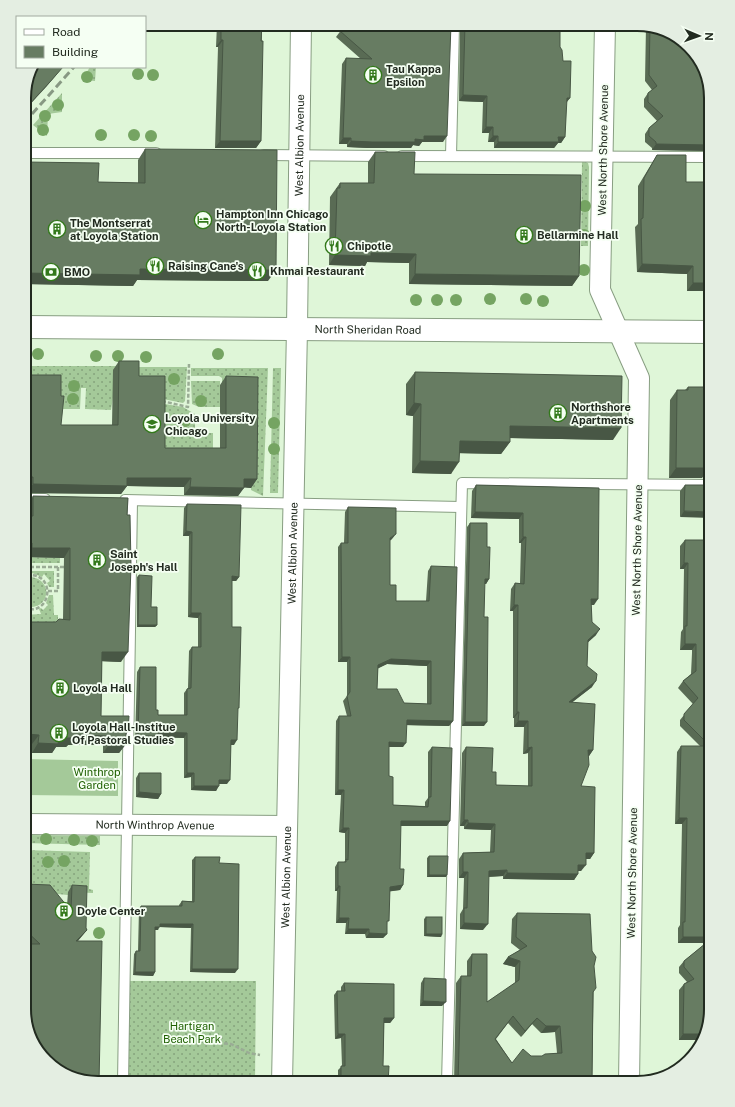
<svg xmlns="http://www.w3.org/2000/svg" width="735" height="1107" font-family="'Public Sans',sans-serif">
  <defs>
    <pattern id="grass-dots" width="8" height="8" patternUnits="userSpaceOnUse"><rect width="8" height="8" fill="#a4c999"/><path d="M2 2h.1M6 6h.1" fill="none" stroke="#85a37c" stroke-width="1.8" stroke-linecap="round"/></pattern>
  </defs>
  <rect width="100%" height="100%" fill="#dff6d8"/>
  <g fill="url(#grass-dots)">
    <polygon points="90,67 96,67 95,81 82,80"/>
    <polygon points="62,93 62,112 48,114 47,136 33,125"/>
    <polygon points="582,161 588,163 589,167 588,246 581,246"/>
    <polygon points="24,366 118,366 111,410 85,409 86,388 81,388 80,409 58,409 24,384"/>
    <polygon points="137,367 187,367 185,401 183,403 163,399 138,379"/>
    <polygon points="191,368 268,368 263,496 251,490 251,488 252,385 222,385 222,378 219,376 191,376"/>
    <polygon points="273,368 281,368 278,493 270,493"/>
    <polygon points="191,381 220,381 220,407 199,407 192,404"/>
    <polygon points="165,404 183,407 195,414 195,433 213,433 213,457 159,456"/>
    <polygon points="24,553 26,557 60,558 60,563 24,563"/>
    <polygon points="24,571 54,571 54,587 49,587 47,583 50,581 44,574 42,577 32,573 24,575"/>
    <path d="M31 577C55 580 49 613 24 606V579Z"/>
    <polygon points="49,595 53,595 54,615 58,615 58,625 24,625 24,615 41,614 39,609 41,608 43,610 48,605 46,603"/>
    <polygon points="24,835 100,836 100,845 24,843"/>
    <polygon points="24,850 90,852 89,889 93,890 93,893 68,892 68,895 24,891"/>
    <polygon points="130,981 256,981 255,1083 128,1083"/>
  </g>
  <polygon fill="#a4c999" points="24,759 118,761 118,796 24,795"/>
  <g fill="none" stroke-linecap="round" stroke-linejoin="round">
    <defs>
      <g id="service">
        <polyline points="24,153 156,153"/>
        <polyline points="264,155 384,156"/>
        <polyline points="402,156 711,157"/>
        <polyline points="451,156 454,24"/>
        <polyline points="24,499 45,499"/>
        <polyline points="125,500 461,507"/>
        <polyline points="123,1083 132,501"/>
        <polyline points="447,1083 462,483 711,485"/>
      </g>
      <g id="minor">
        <polyline points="605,24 600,290 639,378 629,1083"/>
        <path id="s1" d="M24 824 287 826"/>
        <path id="s2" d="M282 1083 297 328 301 24"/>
      </g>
      <g id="secondary">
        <path id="s3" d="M24 327 711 332"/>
      </g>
    </defs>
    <use href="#service" stroke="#889e82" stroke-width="12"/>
    <use href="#minor" stroke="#889e82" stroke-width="22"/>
    <use href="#secondary" stroke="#889e82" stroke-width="24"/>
    <g stroke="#9aac95" stroke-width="2.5" stroke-dasharray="4 2" stroke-linecap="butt">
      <polyline points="162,401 188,407 189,364"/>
      <polyline points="24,567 66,567"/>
      <polyline points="48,591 58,591 58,567"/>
      <path d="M24 608C53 618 57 568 24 576"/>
      <polyline points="218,1043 231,1044 249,1053 260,1055"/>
      <polyline points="656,1075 665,1075"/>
    </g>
    <use href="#service" stroke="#fff" stroke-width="10"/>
    <use href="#minor" stroke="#fff" stroke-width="20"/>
    <use href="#secondary" stroke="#fff" stroke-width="22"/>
    <polyline stroke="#879883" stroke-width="3" stroke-dasharray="8 4" stroke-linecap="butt" points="24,123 74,67"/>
  </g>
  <g fill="#75a462">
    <circle cx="138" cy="74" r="6"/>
    <circle cx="153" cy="75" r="6"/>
    <circle cx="87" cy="77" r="6"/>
    <circle cx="58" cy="105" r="6"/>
    <circle cx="45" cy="116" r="6"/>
    <circle cx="43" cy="130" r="6"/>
    <circle cx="101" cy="135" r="6"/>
    <circle cx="134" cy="135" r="6"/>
    <circle cx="151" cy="136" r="6"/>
    <circle cx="585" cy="206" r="6"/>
    <circle cx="584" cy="235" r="6"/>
    <circle cx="584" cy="270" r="6"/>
    <circle cx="490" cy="299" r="6"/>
    <circle cx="526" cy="299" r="6"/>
    <circle cx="416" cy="300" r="6"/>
    <circle cx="437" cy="300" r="6"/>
    <circle cx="456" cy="300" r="6"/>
    <circle cx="543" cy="301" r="6"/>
    <circle cx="38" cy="354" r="6"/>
    <circle cx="218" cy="354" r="6"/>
    <circle cx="96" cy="356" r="6"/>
    <circle cx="118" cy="356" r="6"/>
    <circle cx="146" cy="357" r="6"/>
    <circle cx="174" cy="379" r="6"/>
    <circle cx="74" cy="386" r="6"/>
    <circle cx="73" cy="399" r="6"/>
    <circle cx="201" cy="401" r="6"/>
    <circle cx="185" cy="421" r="6"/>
    <circle cx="274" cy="423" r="6"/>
    <circle cx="274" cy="449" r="6"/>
    <circle cx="46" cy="839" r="6"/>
    <circle cx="74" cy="840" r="6"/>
    <circle cx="92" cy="841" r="6"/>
    <circle cx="64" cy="861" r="6"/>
    <circle cx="48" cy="862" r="6"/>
    <circle cx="99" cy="933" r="6"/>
  </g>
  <g fill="#596b54" fill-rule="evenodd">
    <polygon points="217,24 262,24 261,141 256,148 215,148 218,47 216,47"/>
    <polygon points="342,24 451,24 443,142 422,142 419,146 413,145 411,148 368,148 347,147 347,144 339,144 342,64 346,58 361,59 336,37 342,29"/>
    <polygon points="460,24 562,24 560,28 560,47 570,98 566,103 565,137 561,143 558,143 554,148 494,148 494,142 488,142 489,133 482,133 483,102 459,101"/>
    <polygon points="646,26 678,36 711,98 711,151 652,150 652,148 645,142 645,134 649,128 657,121 644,107 644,99 648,93 652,90 645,81"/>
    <polygon points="145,149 268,281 137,280 133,286 24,284 24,164 25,162 98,182 138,183 138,160"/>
    <polygon points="375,152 414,174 579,276 572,286 409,284 409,263 367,262 365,266 329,265 330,197 340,183 368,183 368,162"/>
    <polygon points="657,155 686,182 711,291 687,291 687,274 637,272 635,227 638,224 638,186 652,163"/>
    <polygon points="119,361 139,376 165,448 220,448 220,385 226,376 257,479 251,488 244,487 238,496 184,495 184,487 127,486 121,494 27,493 27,485 24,485 24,383 30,375 61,425 112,425 113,370"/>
    <polygon points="415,372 613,440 510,438 510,442 501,454 459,453 451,474 412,473 413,416 406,415 406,384"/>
    <polygon points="688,387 709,464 702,478 669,478 670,400 677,390 685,390"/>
    <polygon points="476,485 599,488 594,605 591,605 592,622 596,635 588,642 587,666 592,687 572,702 593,750 589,756 588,756 581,786 594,853 590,859 586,859 581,871 578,871 578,874 574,880 503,879 503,876 488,877 483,930 460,929 460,914 463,909 464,878 459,878 459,859 463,853 490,852 491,830 464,829 464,826 460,826 462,753 466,747 492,772 496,785 528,786 528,753 523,754 524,727 514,727 514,718 513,718 513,611 510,611 511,589 515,583 520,583 521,543 519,543 519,519 471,518 472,491"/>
    <polygon points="685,485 706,487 680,517 680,491"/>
    <polygon points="33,496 128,498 121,662 102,661 101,716 128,731 126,735 126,744 119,753 103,753 103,745 68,745 66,747 56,747 52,753 32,753 32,744 24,744 24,630 30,622 56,622 63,619 64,558 26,557 26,553 24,553 24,520 27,516 27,506"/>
    <polygon points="187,504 239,577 236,581 232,581 232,627 237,710 234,745 231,745 227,784 219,784 216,791 191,790 191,777 184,778 184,738 158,737 155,741 135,741 137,672 140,667 156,710 158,715 184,715 184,693 187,689 188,688 189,651 192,647 198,647 198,618 188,617 189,536 183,536 184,508"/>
    <path d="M348 507 392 539 390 540V585L396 601H426L428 571 431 566 453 721 449 726 406 725 403 747H389V776L393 805 425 806V802L428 798V752L432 747 447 826H400V869L403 885 400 890 390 891 387 925V934L383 938H366L365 934H345L346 923H336L337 891H335V867L338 862H344L345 861V833L339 832 341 795H335L336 721 339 716H347L343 701 347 696V662H338V547L341 543H344L345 512ZM387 664 427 666V704L404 703 377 689 378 668Z"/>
    <polygon points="470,523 487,547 489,579 486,584 484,584 484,726 462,726 467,527"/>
    <polygon points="685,540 711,540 711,1009 702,1040 679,1040 679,990 684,984 687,982 679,973 679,967 684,961 706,943 678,943 678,928 680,925 682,824 675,824 677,752 681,746 700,746 680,726 680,720 693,704 678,688 683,681 691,674 692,653 692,650 680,650 681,632 683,629 684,569 680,569 680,546"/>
    <polygon points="139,575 157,625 155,627 137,627 137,577"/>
    <polygon points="139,773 161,794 158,799 136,797 136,778"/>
    <polygon points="429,856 446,877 427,877 427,858"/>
    <polygon points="195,857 219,863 235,973 190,972 191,928 159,927 158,930 155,930 155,972 153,976 133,975 134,954 136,951 138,951 139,909 141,906 179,906 179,905 182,901 192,901 192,860"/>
    <polygon points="24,884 67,906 68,892 72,885 86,928 87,930 82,936 78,941 99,1083 28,944 24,941"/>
    <path d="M517 913 592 951 594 966 592 1083H454L456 983 461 976H467V961L472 954 487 1002 515 983V967L503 964 508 957 520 950 511 943 512 919ZM508 1023 521 1037 532 1024 541 1033 555 1032 557 1053 542 1056H531L512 1063 496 1039Z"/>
    <polygon points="426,917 442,934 441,937 424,936 424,919"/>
    <polygon points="424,978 442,1006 420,1006 421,983"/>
    <polygon points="344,983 394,1018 390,1023 384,1023 383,1066 388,1083 336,1083 336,1081 338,1077 338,1070 342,1066 341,1038 335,1039 334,995 337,991 341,991 341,987"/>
  </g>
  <g fill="#485745">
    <polygon points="221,40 223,40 218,47 216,47"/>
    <polygon points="63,67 46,87 24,111 24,110"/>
    <polygon points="463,95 487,96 483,102 459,101"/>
    <polygon points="567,98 570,98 565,104"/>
    <polygon points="486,127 493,127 489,133 482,133"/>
    <polygon points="424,136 447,136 443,142 422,142 419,146 413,145 411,148 368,148 347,147 351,141 415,139"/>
    <polygon points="493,136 498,136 494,142 488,142"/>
    <polygon points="558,137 565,137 561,143 558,143 554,148 494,148 498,142"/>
    <polygon points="343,138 351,138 347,144 339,144"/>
    <polygon points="220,141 261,141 256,148 215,148"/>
    <polygon points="656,144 711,145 711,151 652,150"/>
    <polygon points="371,253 416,254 409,263 367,262 365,266 329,265 335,255"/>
    <polygon points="642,264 693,266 687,274 637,272"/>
    <polygon points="140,269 276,270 268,281 137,280 133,286 24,284 24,273"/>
    <polygon points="415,274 579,276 572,286 409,284"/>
    <polygon points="693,283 711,283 711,291 687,291"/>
    <polygon points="414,403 421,404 413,416 406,415"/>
    <polygon points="510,426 621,428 613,440 502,438"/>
    <polygon points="460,441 510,442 501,454 451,453"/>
    <polygon points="709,454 711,454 711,464 701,464"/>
    <polygon points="420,461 459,462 451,474 412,473"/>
    <polygon points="676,468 709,468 702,478 669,478"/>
    <polygon points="28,477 33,477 27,485 24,485 24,483"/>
    <polygon points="127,478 191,478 184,487 127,486 121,494 27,493 33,484"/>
    <polygon points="244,479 257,479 251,488 238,487"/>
    <polygon points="190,487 244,488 238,496 184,495"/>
    <polygon points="684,511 711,512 711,518 680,517"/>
    <polygon points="475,512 523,513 519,519 471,518"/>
    <polygon points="186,531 192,532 189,536 183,536"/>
    <polygon points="396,534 392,539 387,543 390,538"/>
    <polygon points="523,537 526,537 521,543 519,543"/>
    <polygon points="27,543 32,543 26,553 24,553 24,547"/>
    <polygon points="32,548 70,548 64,558 26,557"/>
    <polygon points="684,563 688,563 684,569 680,569"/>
    <polygon points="232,576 239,577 236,581 229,581"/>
    <polygon points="485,579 489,579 486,584 481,584"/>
    <polygon points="591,599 598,599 594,605 586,605"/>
    <polygon points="514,605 518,605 513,611 510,611"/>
    <polygon points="191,613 201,613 198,618 188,617"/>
    <polygon points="138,625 157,625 155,627 137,627"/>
    <polygon points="600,629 596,635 584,646 588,640"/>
    <polygon points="685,644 696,644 692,650 680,650"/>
    <polygon points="102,652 128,652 121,662 96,661"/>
    <polygon points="342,657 350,657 347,662 338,662"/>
    <polygon points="391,659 431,661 427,666 387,664 375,670 378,665"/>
    <polygon points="596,681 592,687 565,708 569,702"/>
    <polygon points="517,712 519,712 514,718 513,718"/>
    <polygon points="407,720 453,721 449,726 403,725"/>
    <polygon points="518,721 528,721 524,727 514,727"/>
    <polygon points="465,722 487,722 484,726 462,726"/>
    <polygon points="158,732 187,733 184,738 158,737 155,741 135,741 138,736"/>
    <polygon points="27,734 39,735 32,744 24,744 24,739"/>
    <polygon points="75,735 110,736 103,745 68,745 66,747 56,747 52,753 32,753 38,743 59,738"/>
    <polygon points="231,740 237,740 234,745 228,745"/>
    <polygon points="389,742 406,743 403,747 386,747"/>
    <polygon points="110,743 126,744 119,753 103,753"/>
    <polygon points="532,747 528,753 523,754 528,748"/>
    <polygon points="588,750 593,750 589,756 584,756"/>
    <polygon points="187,773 194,773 191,777 184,778"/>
    <polygon points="219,780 230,780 227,784 216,784"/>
    <polygon points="194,786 219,786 216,791 191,790"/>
    <polygon points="338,790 344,790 341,795 335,795"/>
    <polygon points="139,792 161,794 158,799 136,797"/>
    <polygon points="679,818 687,818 682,824 675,824"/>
    <polygon points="464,820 468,820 464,826 460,826"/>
    <polygon points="401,821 450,821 447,826 397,826"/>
    <polygon points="468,823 495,824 491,830 464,829"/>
    <polygon points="343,828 349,828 345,833 339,832"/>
    <polygon points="586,853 594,853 590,859 582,859"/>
    <polygon points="578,865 586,865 581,871 574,871"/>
    <polygon points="507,870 503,876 484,877 489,871"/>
    <polygon points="463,872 468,872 464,878 459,878"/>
    <polygon points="507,873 578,874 574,880 503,879"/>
    <polygon points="429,875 447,875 446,877 427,877"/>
    <polygon points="403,885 400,890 386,892 390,887"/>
    <polygon points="338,886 340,886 337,891 335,891"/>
    <polygon points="339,918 349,918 346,923 336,923"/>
    <polygon points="464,923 488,924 483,930 460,929"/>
    <polygon points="160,924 193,924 191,928 159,927 158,930 153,930 155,927"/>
    <polygon points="348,929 369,929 365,934 345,934"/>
    <polygon points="87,930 82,936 71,948 76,941"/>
    <polygon points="369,933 387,934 383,938 366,938"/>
    <polygon points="426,934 442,934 441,937 424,936"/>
    <polygon points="683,937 711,937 711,941 709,943 678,943"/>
    <polygon points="508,957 520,961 515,967 503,964"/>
    <polygon points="192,969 238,969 235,973 190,972"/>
    <polygon points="135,972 155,972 153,976 133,975"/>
    <polygon points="423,1001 446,1002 442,1006 420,1006"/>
    <polygon points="384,1018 394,1018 390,1023 381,1023"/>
    <polygon points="537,1018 532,1024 521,1037 525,1031"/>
    <polygon points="546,1026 560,1026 555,1032 541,1033"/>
    <polygon points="338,1034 345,1034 341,1038 335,1039"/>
    <polygon points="683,1034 704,1034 702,1040 679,1040"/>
  </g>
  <g fill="#677c62" stroke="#485745" fill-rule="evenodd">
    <polygon points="221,24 262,24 261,41 263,41 261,141 220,141 223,40 221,40"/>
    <polygon points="346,24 451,24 447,136 424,136 424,140 415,139 415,142 372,142 351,141 351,138 343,138 346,58 372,59 340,31 346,26"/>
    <polygon points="465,24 562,24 560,26 560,47 562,50 563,61 571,61 570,98 567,98 565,137 558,137 559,142 498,142 498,136 493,136 493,127 486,127 487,96 463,95"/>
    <polygon points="650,27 678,36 701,61 711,98 711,145 656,144 656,142 649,136 649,128 663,116 648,102 648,93 657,86 649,75"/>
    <polygon points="36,67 63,67 49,83 24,110 24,94"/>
    <polygon points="145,149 277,150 276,270 140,269 140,275 24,273 24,173 25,173 25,162 99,163 98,182 145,183"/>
    <polygon points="375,152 415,152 414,174 581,175 579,276 415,274 416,254 371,253 371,256 335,255 337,188 340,188 340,183 374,183"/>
    <polygon points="657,155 686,155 686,182 711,182 711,283 693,283 693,266 642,264 641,219 643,218 644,178"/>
    <polygon points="119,361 139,361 139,376 165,376 165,448 226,448 226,376 258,377 257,479 244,479 244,488 190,487 191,478 127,478 127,486 33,484 33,477 28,477 30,375 61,375 61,396 64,396 61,425 118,425"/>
    <polygon points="415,372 622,376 621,428 510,426 510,442 460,441 459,462 420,461 421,404 414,403"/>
    <polygon points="688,387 711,387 711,454 709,454 709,468 676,468 677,390 688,390"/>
    <polygon points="476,485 599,488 598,599 591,599 592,622 600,629 588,640 587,666 597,674 596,681 569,702 595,704 593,750 588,750 589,765 581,786 595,787 594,853 586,853 586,865 578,865 578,874 507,873 507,870 489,871 488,924 464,923 464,908 467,908 468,872 463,872 463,853 494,852 495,824 468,823 468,820 464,820 466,747 493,748 492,772 496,772 496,785 532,786 532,747 528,748 528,721 518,721 519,712 517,712 518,605 514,605 515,583 524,584 526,537 523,537 523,513 475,512"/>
    <polygon points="685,485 706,485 706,487 711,487 711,512 684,511"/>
    <polygon points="33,496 128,498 127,515 130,515 131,566 128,652 102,652 101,716 129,716 128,731 126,731 126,744 110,743 110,736 75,735 72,738 59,738 58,744 38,743 39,735 27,734 30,622 56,622 59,619 70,620 70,548 32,548 32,543 27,543 27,516 33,516"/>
    <polygon points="187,504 241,505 239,577 232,576 232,627 241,627 239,708 238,708 237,740 231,740 230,780 219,780 219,786 194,786 194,773 187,773 187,733 158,732 158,736 138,736 140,667 156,667 156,710 158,710 158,715 187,715 187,689 191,688 192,647 201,647 201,613 191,613 192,532 186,531"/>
    <path d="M348 507 396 508V534L390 538V585H396V601H429L431 566 457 567 453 721 407 720 406 743 389 742V776L393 777V805L428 807 429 797H431L432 747 452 748 450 821H401L400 869H404L403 885 390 887 389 921H387V934L369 933V929H348L349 918H339L340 886H338V862H346V859L348 860 349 828H343L344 790H338L339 716H351L347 696 350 692V657H342L341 543H348ZM391 659 431 661V704L404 703 397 689H377L378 665Z"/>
    <polygon points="470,523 487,523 487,547 490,547 489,579 485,579 484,617 488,617 487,722 465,722"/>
    <polygon points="685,540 711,540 711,937 683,937 683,922 685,922 687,818 679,818 681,746 710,746 684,720 684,714 698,698 683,681 696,671 696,644 685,644 685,626 687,626 688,563 684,563"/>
    <polygon points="139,575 152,576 151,607 157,607 157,625 138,625"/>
    <polygon points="139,773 161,773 161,794 139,792"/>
    <polygon points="429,856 448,856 447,875 429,875"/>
    <polygon points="195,857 220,857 219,863 239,864 238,969 192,969 193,924 160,924 160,927 155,927 155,972 135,972 136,951 140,951 141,906 182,906 182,901 194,902"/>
    <polygon points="24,884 50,885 71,911 72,885 87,886 86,928 87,930 76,941 102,941 99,1083 94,1083 61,1073 34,1046 24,1009 24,944 40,944 24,929 24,909 26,906 24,904"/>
    <path d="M517 913 590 914 592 951 596 957 594 966 596 988 593 992 592 1083H458L461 976H471L472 954H487V1002L519 980 520 961 508 957 527 946 516 937ZM513 1016 525 1031 537 1018 546 1026H560L562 1053 545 1054 542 1056H531L523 1049 512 1063 495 1039Z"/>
    <rect x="426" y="917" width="16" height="17"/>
    <polygon points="711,939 711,1009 704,1034 683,1034 684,984 694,979 684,967 684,961"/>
    <polygon points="424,978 446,979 446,1002 423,1001"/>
    <polygon points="344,983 394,984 394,1018 384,1018 383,1066 389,1066 388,1083 339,1083 339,1076 341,1076 341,1066 345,1066 345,1034 338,1034 337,991 345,991"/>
  </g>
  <defs>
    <symbol id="building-ring" viewBox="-11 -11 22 22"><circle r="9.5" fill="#f5fff3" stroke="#33791b" stroke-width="1.5"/><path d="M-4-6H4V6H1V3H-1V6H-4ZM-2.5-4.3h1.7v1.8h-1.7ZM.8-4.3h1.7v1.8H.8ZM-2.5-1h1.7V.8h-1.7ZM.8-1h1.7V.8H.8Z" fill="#33791b"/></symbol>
    <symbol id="hotel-ring" viewBox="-11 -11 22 22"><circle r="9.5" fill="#f5fff3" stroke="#33791b" stroke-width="1.5"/><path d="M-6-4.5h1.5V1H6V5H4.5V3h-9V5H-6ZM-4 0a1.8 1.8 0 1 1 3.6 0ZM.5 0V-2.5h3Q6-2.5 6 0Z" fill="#33791b"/></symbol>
    <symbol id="restaurant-ring" viewBox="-11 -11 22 22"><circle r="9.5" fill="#f5fff3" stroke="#33791b" stroke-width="1.5"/><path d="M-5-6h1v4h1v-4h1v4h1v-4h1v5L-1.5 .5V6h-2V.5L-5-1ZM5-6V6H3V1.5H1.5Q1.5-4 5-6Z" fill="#33791b"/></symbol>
    <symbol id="bank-ring" viewBox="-11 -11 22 22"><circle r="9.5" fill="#f5fff3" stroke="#33791b" stroke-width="1.5"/><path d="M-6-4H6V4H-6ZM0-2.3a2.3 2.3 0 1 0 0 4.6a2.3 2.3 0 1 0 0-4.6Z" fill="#33791b"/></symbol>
    <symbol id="university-ring" viewBox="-11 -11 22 22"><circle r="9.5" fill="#f5fff3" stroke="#33791b" stroke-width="1.5"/><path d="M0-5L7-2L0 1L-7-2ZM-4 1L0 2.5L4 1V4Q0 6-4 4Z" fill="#33791b"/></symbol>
  </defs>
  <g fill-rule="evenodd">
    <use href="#building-ring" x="363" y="65" width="20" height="20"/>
    <use href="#hotel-ring" x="193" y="210" width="20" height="20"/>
    <use href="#building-ring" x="47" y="219" width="20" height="20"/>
    <use href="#building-ring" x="514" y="225" width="20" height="20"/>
    <use href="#restaurant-ring" x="324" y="236" width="20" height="20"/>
    <use href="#restaurant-ring" x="145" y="256" width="20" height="20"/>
    <use href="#restaurant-ring" x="247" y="261" width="20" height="20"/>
    <use href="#bank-ring" x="41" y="262" width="20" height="20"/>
    <use href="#building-ring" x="548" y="403" width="20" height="20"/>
    <use href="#university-ring" x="142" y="414" width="20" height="20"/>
    <use href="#building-ring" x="87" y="550" width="20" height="20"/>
    <use href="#building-ring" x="50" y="678" width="20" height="20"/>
    <use href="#building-ring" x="49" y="723" width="20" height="20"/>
    <use href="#building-ring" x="54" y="901" width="20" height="20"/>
  </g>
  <g text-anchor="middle" stroke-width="3.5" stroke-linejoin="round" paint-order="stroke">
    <g font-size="11" font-weight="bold" fill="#222b20" stroke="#f5fff3" text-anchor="start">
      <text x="386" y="73">Tau Kappa<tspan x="386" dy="13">Epsilon</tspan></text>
      <text x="216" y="218">Hampton Inn Chicago<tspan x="216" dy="13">North-Loyola Station</tspan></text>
      <text x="70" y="227">The Montserrat<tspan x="70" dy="13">at Loyola Station</tspan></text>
      <text x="537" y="239">Bellarmine Hall</text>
      <text x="347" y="250">Chipotle</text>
      <text x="168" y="270">Raising Cane's</text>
      <text x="270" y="275">Khmai Restaurant</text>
      <text x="64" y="276">BMO</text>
      <text x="571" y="411">Northshore<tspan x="571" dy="13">Apartments</tspan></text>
      <text x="165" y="422">Loyola University<tspan x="165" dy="13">Chicago</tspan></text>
      <text x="110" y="558">Saint<tspan x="110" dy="13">Joseph's Hall</tspan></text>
      <text x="73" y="692">Loyola Hall</text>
      <text x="72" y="731">Loyola Hall-Institue<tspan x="72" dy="13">Of Pastoral Studies</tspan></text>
      <text x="77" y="915">Doyle Center</text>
    </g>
    <g font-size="11" fill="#222b20" stroke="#f5fff3">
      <text dy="4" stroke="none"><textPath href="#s2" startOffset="938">West Albion Avenue</textPath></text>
      <text transform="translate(603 150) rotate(-89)" y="4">West North Shore Avenue</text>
      <text dy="4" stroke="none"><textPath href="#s3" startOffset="344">North Sheridan Road</textPath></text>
      <text transform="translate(637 550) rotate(-89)" y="4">West North Shore Avenue</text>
      <text dy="4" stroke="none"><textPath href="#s2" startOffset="530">West Albion Avenue</textPath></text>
      <text dy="4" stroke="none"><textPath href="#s1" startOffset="131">North Winthrop Avenue</textPath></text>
      <text transform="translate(632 873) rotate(-89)" y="4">West North Shore Avenue</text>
      <text dy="4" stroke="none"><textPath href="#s2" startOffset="206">West Albion Avenue</textPath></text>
    </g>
    <g font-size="11" fill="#1f6002" stroke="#f5fff3">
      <text x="97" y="776">Winthrop<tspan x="97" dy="13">Garden</tspan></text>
      <text x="192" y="1030">Hartigan<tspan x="192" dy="13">Beach Park</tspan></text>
    </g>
  </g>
  <path d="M0 0H735V1107H0ZM98 31H637A67 67 0 0 1 704 98V1009A67 67 0 0 1 637 1076H98A67 67 0 0 1 31 1009V98A67 67 0 0 1 98 31Z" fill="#e4eee2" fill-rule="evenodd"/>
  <path fill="none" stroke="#222b20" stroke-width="2" d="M98 31H637A67 67 0 0 1 704 98V1009A67 67 0 0 1 637 1076H98A67 67 0 0 1 31 1009V98A67 67 0 0 1 98 31Z"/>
  <rect x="16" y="16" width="130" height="52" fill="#f5fff3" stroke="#a1aa9f"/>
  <rect x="24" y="29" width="20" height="6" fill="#ffffff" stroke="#a1aa9f"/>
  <text x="52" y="36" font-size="12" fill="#222b20">Road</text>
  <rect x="24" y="46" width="20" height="12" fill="#677c62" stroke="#a1aa9f"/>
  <text x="52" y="56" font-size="12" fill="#222b20">Building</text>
  <g transform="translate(699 36) rotate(92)" stroke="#f5fff3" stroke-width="3" paint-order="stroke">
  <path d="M0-3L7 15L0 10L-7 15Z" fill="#222b20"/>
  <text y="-6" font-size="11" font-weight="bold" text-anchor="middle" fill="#222b20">N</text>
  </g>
</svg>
